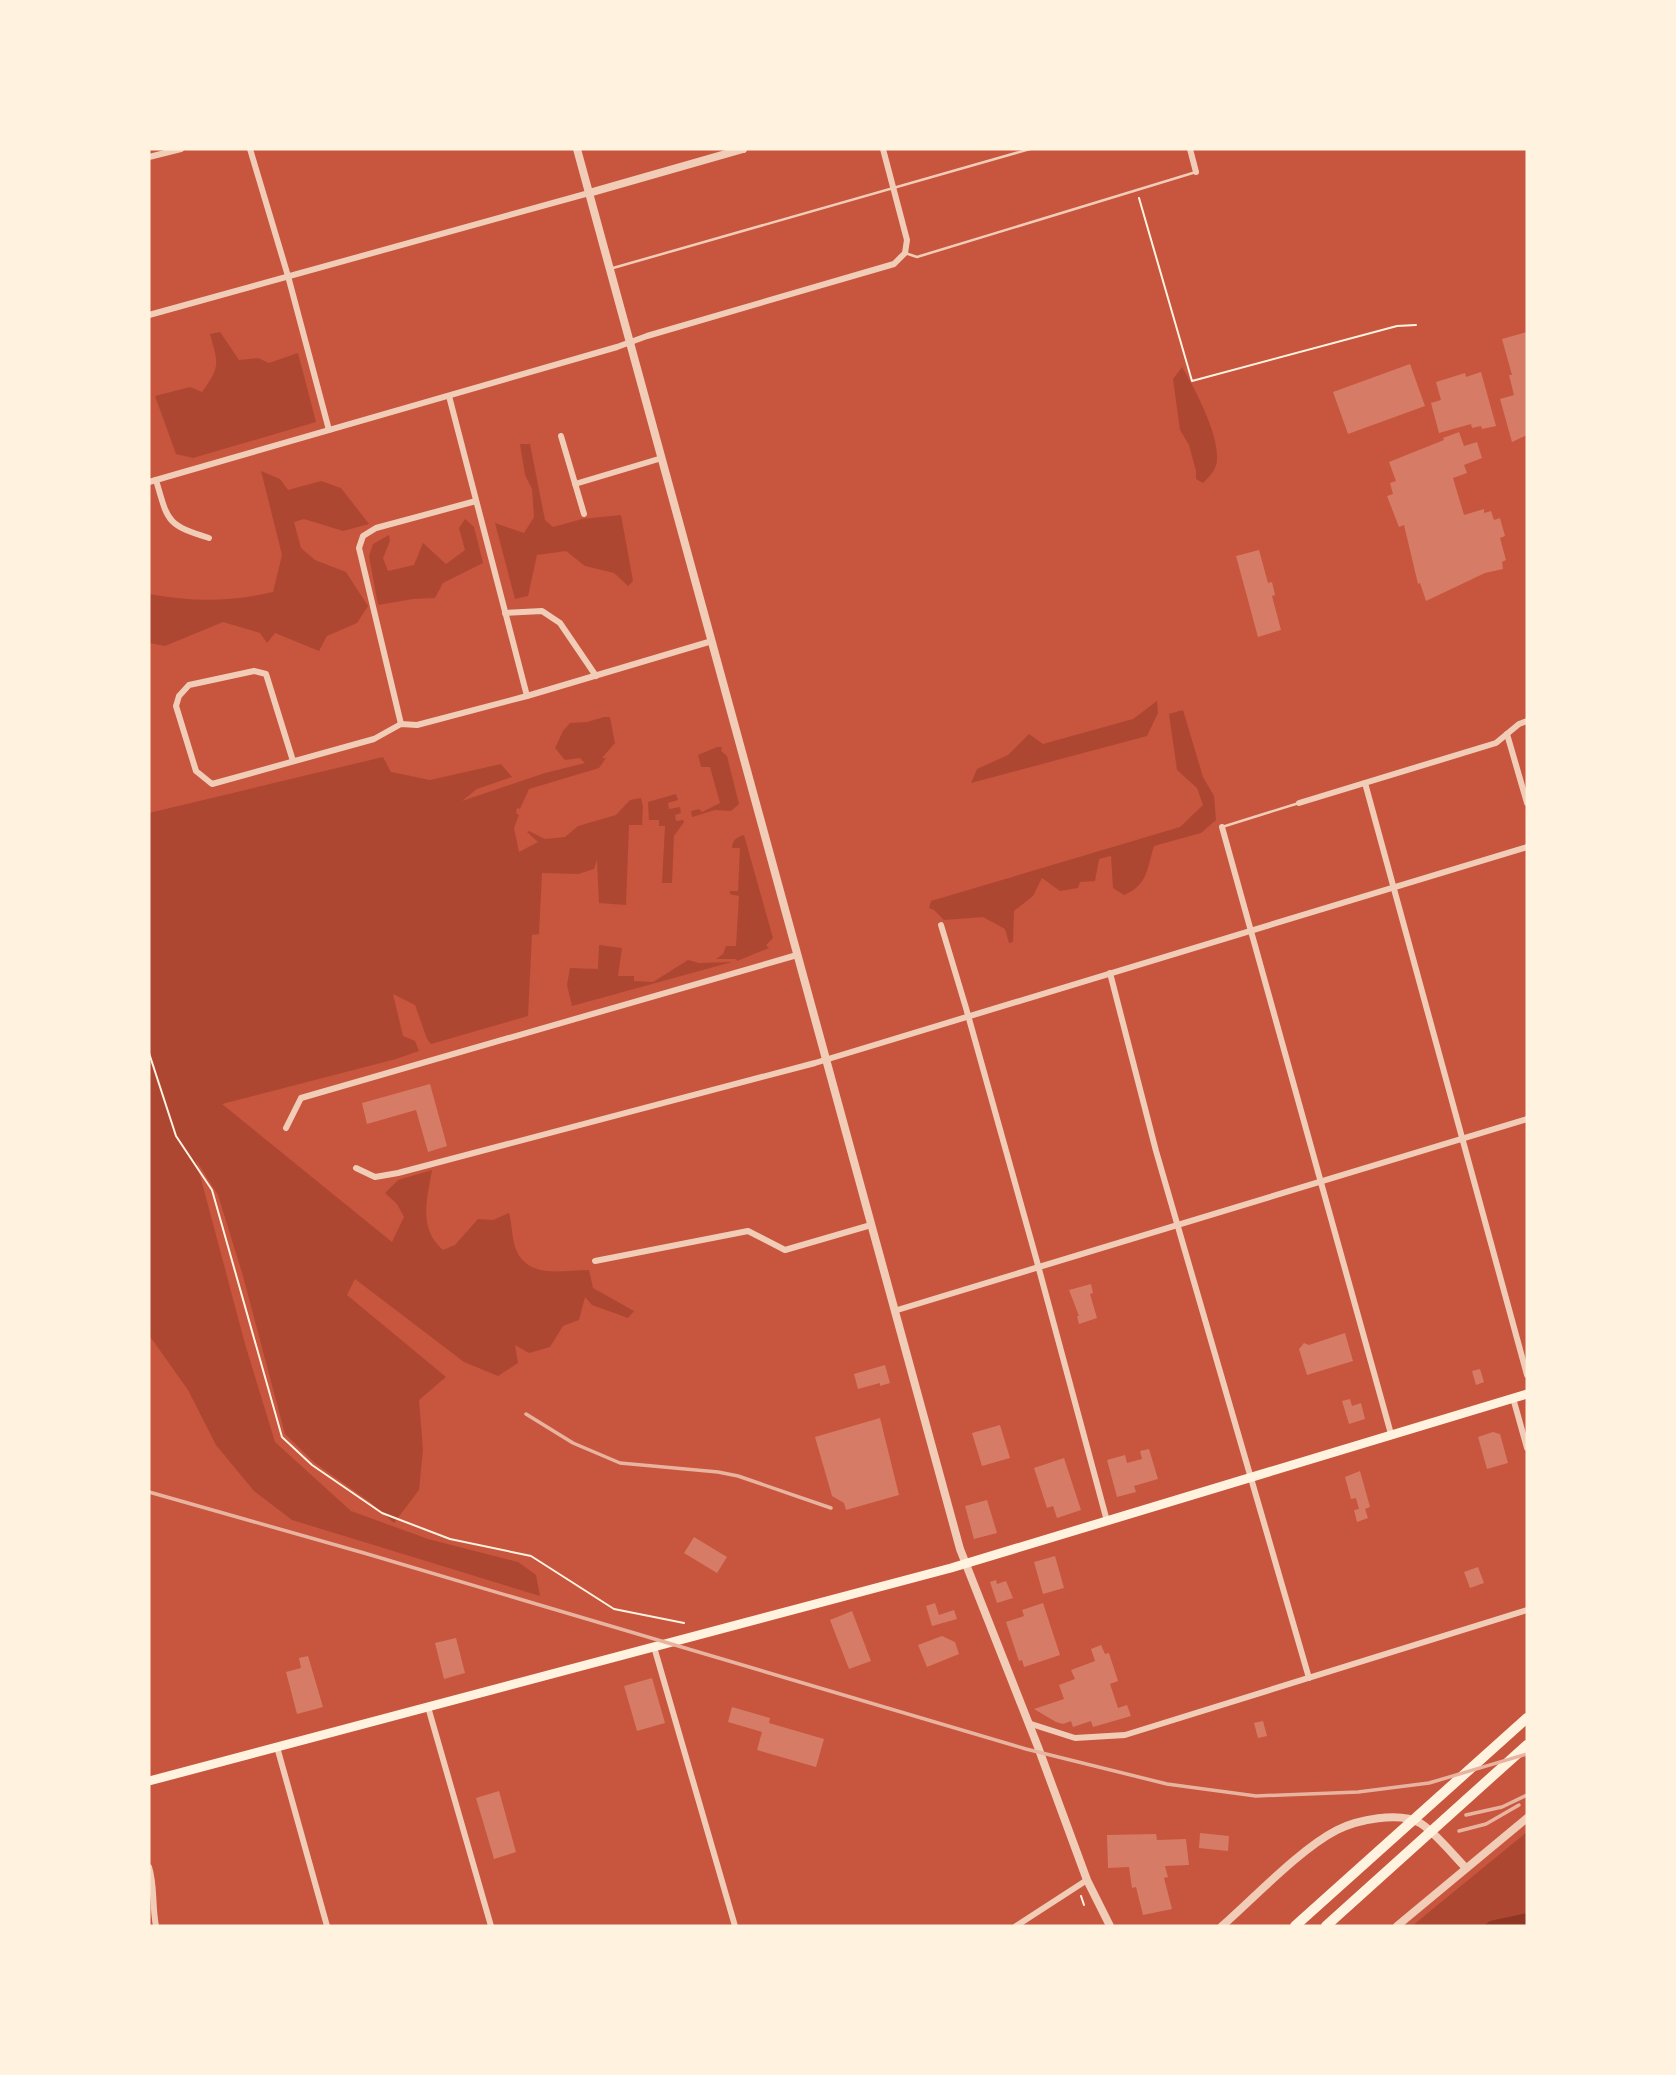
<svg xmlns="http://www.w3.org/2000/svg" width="1676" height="2075" font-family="'Open Sans',sans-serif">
  <rect width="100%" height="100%" fill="#c8553d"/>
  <g fill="#ae4732">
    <path d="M220 332 239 360 258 358 269 363 298 353 316 422 193 458 176 454 155 396 190 387 202 392C221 366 218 363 210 334Z"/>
    <path d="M1182 367C1195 389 1219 434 1217 460 1217 469 1209 477 1203 483L1196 479V471L1189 445 1180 430 1173 379Z"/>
    <polygon points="520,444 530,444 545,520 553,527 582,519 621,515 633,581 628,586 614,573 585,566 566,551 537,555 528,596 515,599 495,523 524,533 534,517 532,489 525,475"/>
    <path d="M261 471 280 479 288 490 321 481 341 488 369 524 343 531 304 519 294 522 301 548 315 560 346 572 368 606 357 623 327 636 319 651 275 633 267 643 260 633 223 622 165 646 149 643V594C193 602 229 602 273 592L282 555Z"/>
    <polygon points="465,519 474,527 483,563 443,583 435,598 413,599 378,605 369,556 373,544 389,535 390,541 383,558 388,571 414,565 423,543 446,564 465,550 459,528"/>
    <polygon points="1157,701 1158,713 1147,736 971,783 977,769 1008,755 1029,734 1043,744 1133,719"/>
    <path d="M1183 710 1203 777 1214 796 1216 820 1201 833 1154 846C1147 868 1148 885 1124 895L1113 888 1111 856 1099 859 1095 881 1080 882 1078 888 1060 891 1042 878 1033 896 1014 911 1013 942 1009 943 1005 929 983 917 944 920 934 910 929 908 931 901 1180 827 1203 805 1197 788 1177 770 1169 714Z"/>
    <path d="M604 717H610L615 743 602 758H606L599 768 529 789 520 809 517 808 516 813 519 815 514 828 519 852 538 842 527 832 529 831 545 839 565 837 578 826 616 815 630 800 641 798 643 807 642 825H629L626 905 599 903 597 860 594 869 578 874 542 873 539 934 532 935 528 1016 431 1044 427 1039 415 1005 393 994 403 1036 415 1041 419 1051 396 1059 222 1104 392 1242 404 1217 397 1204 385 1193 398 1180 432 1170C427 1199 418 1229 443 1250L455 1245 478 1219 493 1220 509 1213C512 1224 512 1237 515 1247 527 1280 562 1270 589 1270L593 1288 634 1311 628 1318 592 1305 585 1297 579 1320 563 1326 550 1347 529 1353 515 1345 518 1363 498 1376 464 1362 355 1279 347 1295 446 1377 419 1400 423 1450 419 1490 394 1523 370 1502 315 1463 285 1434 243 1276 218 1195 196 1160 245 1344 275 1442 351 1511 428 1539 518 1562 536 1575 540 1596 292 1520 254 1491 216 1445 188 1390 149 1335V813L383 757 391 772 430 780 501 764 512 777 477 789 462 801 545 773 585 763 580 758 565 760 555 748 563 731 570 723 587 722Z"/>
    <polygon points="717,747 722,747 721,751 727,756 739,804 731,811 715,810 692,817 691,811 699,809 702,812 720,803 710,767 701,767 698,755"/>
    <polygon points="676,794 678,800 668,803 669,809 680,807 681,813 675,815 676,821 683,820 684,822 674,836 672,883 662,883 665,826 659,826 659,820 649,820 648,802"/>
    <path d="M744 835 773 938 766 945 769 948 737 961 736 959H716L723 954 726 946H736L739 896 730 894V891H738L740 848H732C732 840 737 837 744 835Z"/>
    <polygon points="599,945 622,948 618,976 634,976 634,981 653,982 688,960 699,963 732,962 572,1006 567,985 570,968 598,969"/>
    <polygon points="1527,1832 1527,1917 1496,1926 1412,1926"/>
  </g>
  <polygon fill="#8f3625" points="1527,1913 1527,1926 1483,1926 1490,1921"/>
  <g fill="#d67c66">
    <polygon points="1527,332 1527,435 1512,442 1500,399 1514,395 1509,375 1512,375 1502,339"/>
    <polygon points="1410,364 1425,406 1348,434 1333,392"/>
    <polygon points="1481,372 1496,426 1482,429 1481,426 1472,428 1471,424 1439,433 1431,403 1441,400 1436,382 1465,373 1466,377"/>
    <polygon points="1459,432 1464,446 1477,442 1482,458 1464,465 1467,473 1453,478 1464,515 1484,509 1484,513 1491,511 1494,520 1500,518 1505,536 1500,538 1506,560 1502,562 1503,569 1485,573 1426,601 1420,583 1418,584 1404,525 1399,527 1387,496 1393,494 1390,483 1396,481 1389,462 1444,440 1443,438"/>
    <polygon points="1259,550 1268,583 1272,582 1275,595 1272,596 1281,630 1258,637 1236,556"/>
    <polygon points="430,1084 447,1146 428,1152 416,1110 367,1124 362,1103"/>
    <polygon points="1091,1284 1093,1293 1090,1294 1097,1318 1079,1324 1077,1316 1079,1316 1069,1290"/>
    <polygon points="1345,1333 1353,1361 1307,1375 1299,1349 1304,1343 1309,1345"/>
    <polygon points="885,1365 890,1383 880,1386 880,1383 858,1389 854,1374"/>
    <polygon points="1480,1369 1484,1382 1476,1385 1472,1371"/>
    <polygon points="1350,1399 1352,1406 1361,1403 1365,1419 1349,1424 1342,1401"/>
    <polygon points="880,1418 899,1495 846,1510 844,1503 832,1496 815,1437"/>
    <polygon points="1000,1425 1010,1458 982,1466 972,1433"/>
    <polygon points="1493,1432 1500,1434 1508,1463 1487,1469 1478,1437"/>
    <polygon points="1149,1449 1158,1479 1134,1486 1136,1492 1117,1497 1107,1460 1125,1455 1127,1463 1142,1459 1140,1451"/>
    <polygon points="1064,1458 1081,1510 1057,1518 1053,1506 1047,1508 1034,1468"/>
    <polygon points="1360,1471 1370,1507 1365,1509 1368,1518 1357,1522 1354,1510 1359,1509 1356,1498 1351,1499 1345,1477"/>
    <polygon points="987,1500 997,1533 974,1539 965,1506"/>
    <polygon points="694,1537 727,1557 717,1573 684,1553"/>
    <polygon points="1055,1556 1064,1588 1043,1594 1034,1562"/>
    <polygon points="1478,1567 1484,1583 1470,1588 1464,1572"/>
    <polygon points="996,1580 997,1584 1006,1581 1013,1598 997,1603 990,1582"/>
    <polygon points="935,1603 939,1615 954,1610 957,1619 932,1626 926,1606"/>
    <polygon points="1043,1603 1060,1655 1024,1667 1022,1660 1019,1661 1006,1622 1024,1616 1022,1610"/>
    <polygon points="852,1611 871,1661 849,1669 830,1620"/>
    <polygon points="942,1636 955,1642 959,1654 927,1667 918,1645"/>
    <polygon points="456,1638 465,1673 444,1679 435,1643"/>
    <polygon points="1101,1645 1105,1654 1109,1653 1118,1681 1110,1684 1118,1708 1127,1705 1131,1716 1093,1727 1091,1721 1073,1727 1071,1721 1063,1724 1056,1722 1034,1709 1064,1699 1059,1685 1075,1679 1071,1670 1095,1661 1091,1649"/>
    <polygon points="308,1656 323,1707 297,1714 286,1672 301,1668 299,1658"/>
    <polygon points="652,1678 665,1723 637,1731 624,1686"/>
    <polygon points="732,1707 770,1718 769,1723 824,1739 816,1767 757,1750 762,1732 728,1722"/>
    <polygon points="1263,1721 1267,1736 1258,1738 1254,1723"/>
    <polygon points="499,1791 516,1852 494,1859 476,1798"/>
    <polygon points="1200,1833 1229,1836 1228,1851 1199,1848"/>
    <polygon points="1156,1834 1157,1840 1186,1839 1189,1865 1165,1866 1168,1877 1164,1878 1172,1909 1143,1915 1136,1887 1132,1888 1129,1867 1108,1868 1107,1835"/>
  </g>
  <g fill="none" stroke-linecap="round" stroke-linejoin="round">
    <g stroke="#fff3e0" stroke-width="2">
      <polyline points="1139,198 1192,381 1397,326 1416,325"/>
      <polyline points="149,1053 176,1136 212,1190 282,1437 312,1465 382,1513 450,1539 531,1556 614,1609 684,1623"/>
      <polyline points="1081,1896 1084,1905"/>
    </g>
    <g stroke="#f1ccb7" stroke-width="2.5">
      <polyline points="905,253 917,257 1196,172"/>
      <polyline points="613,268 1030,149"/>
      <polyline points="1222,827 1299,803"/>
    </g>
    <g stroke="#f1ccb7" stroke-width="6">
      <polyline points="250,149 288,276 329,430"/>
      <polyline points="1190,149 1196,172"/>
      <polyline points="149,157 181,149"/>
      <polyline points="149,315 589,193"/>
      <polyline points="449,396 527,696"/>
      <polyline points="561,436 584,514"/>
      <path d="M156 480C168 521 166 525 209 538"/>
      <polyline points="149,482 617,347 647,336 894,264 905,253 907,240 883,149"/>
      <polyline points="575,484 662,458"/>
      <polyline points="505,613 542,611 560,623 596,676"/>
      <polyline points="401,724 359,548 363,536 376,528 476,501"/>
      <polyline points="1507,734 1527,803"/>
      <polyline points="293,761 266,674 254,671 189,685 179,696 176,706 196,771 212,784 374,739 401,724 417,725 527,696 712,641"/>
      <polyline points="1365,783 1527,1375"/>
      <polyline points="1299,803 1496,743 1519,724 1527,721"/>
      <polyline points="1222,827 1391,1434"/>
      <polyline points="941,925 966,1008 1036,1258 1107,1521"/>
      <polyline points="1110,973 1156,1151 1309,1678"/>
      <polyline points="286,1128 301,1098 797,955"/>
      <polyline points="356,1168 375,1177 398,1173 815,1063 1527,847"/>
      <polyline points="595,1261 748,1231 785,1250 871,1225"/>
      <polyline points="894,1311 1527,1119"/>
      <polyline points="1513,1398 1527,1448"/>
      <polyline points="654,1647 735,1926"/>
      <polyline points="428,1707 491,1926"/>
      <polyline points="1028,1723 1075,1738 1125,1735 1527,1610"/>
      <polyline points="277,1747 327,1926"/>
      <path d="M149 1867C155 1886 152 1906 156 1926"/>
      <polyline points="1016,1926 1087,1880"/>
    </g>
    <g stroke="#f1ccb7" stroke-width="8">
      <polyline points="577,149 960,1549 1038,1747 1087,1880 1110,1926"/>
      <polyline points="589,193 743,149"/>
      <path d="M1222 1926C1254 1898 1300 1849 1337 1830 1357 1820 1399 1811 1420 1823 1435 1832 1453 1855 1466 1868"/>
      <polyline points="1397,1926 1527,1818"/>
    </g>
    <polyline stroke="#fff3e0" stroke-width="9" points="149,1781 951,1568 1527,1394"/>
    <g stroke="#fff3e0" stroke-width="10">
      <polyline points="1295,1926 1527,1718"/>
      <polyline points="1326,1926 1527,1745"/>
    </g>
    <g stroke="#e9b49f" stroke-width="3.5">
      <polyline points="526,1414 573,1443 620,1463 718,1472 738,1476 831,1508"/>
      <polyline points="149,1492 364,1553 1026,1749 1167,1784 1256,1796 1358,1792 1429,1783 1527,1754"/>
      <polyline points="1466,1815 1502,1807 1527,1795"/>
      <polyline points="1459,1831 1486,1824 1519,1805"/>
    </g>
  </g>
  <rect width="1676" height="2075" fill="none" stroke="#fff3e0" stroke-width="301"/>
</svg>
